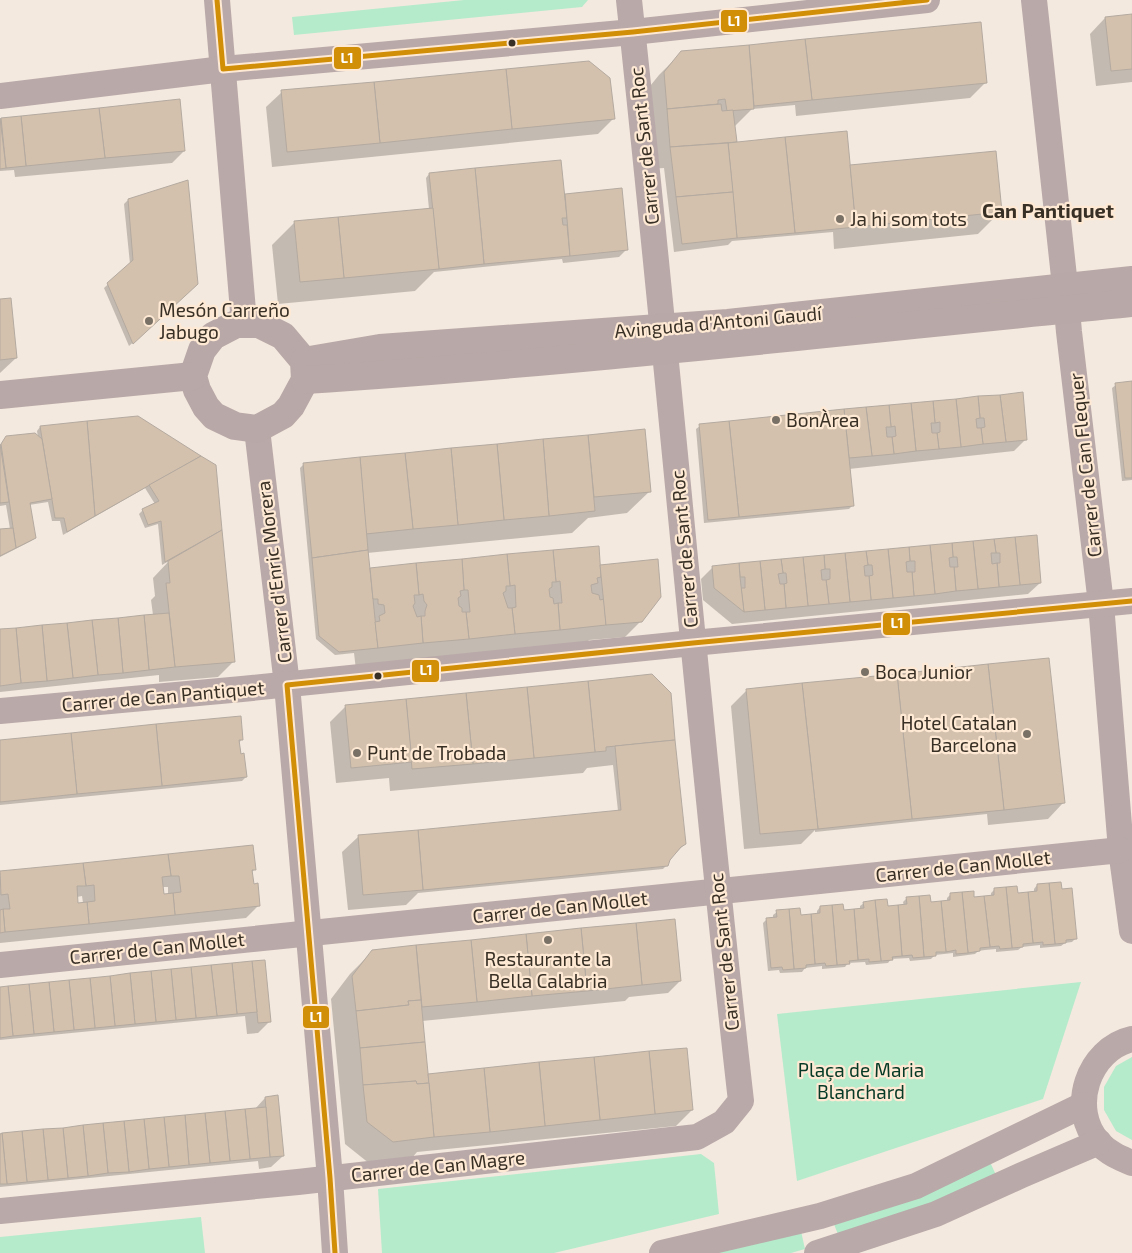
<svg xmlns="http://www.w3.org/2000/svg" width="1132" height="1253" font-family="'Exo 2',sans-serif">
  <rect width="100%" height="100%" fill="#f4e9de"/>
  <g fill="#b5ebcb">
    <polygon points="464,0 588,0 582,7 294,35 292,17"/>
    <polygon points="1081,982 1043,1099 797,1181 777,1014"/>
    <polygon points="1132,1057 1132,1140 1116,1131 1104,1110 1104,1087 1116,1066"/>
    <polygon points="701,1154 714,1163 719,1214 554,1253 382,1253 378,1189"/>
    <polygon points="989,1160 997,1177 929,1207 839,1237 832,1219"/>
    <polygon points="201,1217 205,1253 0,1253 0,1237"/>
    <polygon points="801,1231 805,1249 791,1253 714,1253"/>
  </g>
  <g fill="#0003" fill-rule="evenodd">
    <polygon points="1132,15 1132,82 1096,86 1090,34 1105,18"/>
    <polygon points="980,23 985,83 970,98 796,116 795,105 752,109 734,127 736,143 849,167 1001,211 978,234 834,249 833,232 732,241 728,245 674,252 664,168 648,169 642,96 659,75 682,52"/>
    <polygon points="282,92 613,119 598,134 272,167 266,107"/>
    <polygon points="20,117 184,151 172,163 15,177 14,170 0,171 0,119"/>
    <polygon points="429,174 563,197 565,195 627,249 619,257 563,263 562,259 434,272 415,291 278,304 272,245 295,222 429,209 426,178"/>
    <polygon points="128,200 193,288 129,346 104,288 130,264 124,204"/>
    <polygon points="0,300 16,358 0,373"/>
    <polygon points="1132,383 1132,480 1122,481 1112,388 1116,385"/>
    <polygon points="1022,394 1026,439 1014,451 849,469 853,505 849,509 704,523 696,429 700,426"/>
    <polygon points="138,418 221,530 234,661 218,677 159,682 159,675 0,692 0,631 153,615 151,600 155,596 153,578 169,561 162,565 158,524 145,528 139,514 143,510 155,504 145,488 63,535 60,521 52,521 48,502 29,505 35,538 31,541 0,557 0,530 10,529 6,505 0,506 0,445 3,442 38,437 37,431 40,427"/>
    <polygon points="644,430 650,491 627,513 588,518 572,533 367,553 369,571 371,569 599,566 641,621 625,637 589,640 583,647 356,670 354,653 335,655 316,639 300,468 304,464"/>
    <polygon points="1036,536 1040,583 1028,594 732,624 703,600 701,579 713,567"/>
    <polygon points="651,676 685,844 669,859 667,865 663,869 418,893 406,905 348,910 342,852 358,837 618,811 613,765 587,768 583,773 572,774 390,791 389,778 336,783 330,722 346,706"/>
    <polygon points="746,691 1063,803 1048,819 988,825 987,814 815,832 815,830 801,844 744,849 731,706"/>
    <polygon points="242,739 239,743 246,777 242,781 0,805 0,741"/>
    <path d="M252 847 255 869 251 873 258 906 246 918 0 943V873ZM162 887H168V895H163ZM82 896 83 903 77 904V897Z"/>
    <polygon points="1037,885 1076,938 1072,942 1065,943 1061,946 1040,948 1040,945 1022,947 1018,950 996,952 996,949 985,950 978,951 975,954 953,957 953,953 935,955 931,959 910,961 909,958 891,959 888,963 866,965 865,962 848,963 845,967 822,969 822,966 805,968 802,972 780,973 779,970 768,971 763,923 767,919 773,919 773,915 777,912 800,916 817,914 817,911 820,907 843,912 860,910 860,906 864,903 886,907 904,906 903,902 907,898 930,903 947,902 947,898 951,894 973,899 991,897 991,893 994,890 1017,894 1034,893 1034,889"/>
    <polygon points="674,920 680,981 668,993 629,997 625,1001 422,1021 427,1076 692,1110 676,1126 417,1152 411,1159 370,1164 345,1144 331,999 350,974 373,951"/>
    <polygon points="264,961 270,1021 258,1033 247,1034 245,1016 0,1040 0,988"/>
    <polygon points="265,1098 283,1156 271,1167 259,1169 258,1161 0,1187 0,1135 254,1110"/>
  </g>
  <g fill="#d4c1ad" stroke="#b4aaa0">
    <polygon points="1132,14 1132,69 1111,71 1105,17"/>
    <polygon points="981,22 987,83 812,100 805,39"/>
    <polygon points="805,39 812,100 754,106 749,45"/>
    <polygon points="749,45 754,109 727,111 725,99 718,100 718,104 667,109 664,72 681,51"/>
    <polygon points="589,61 610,78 615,119 512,129 506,69"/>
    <polygon points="506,69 512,129 380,143 374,82"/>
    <polygon points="374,82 380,143 287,152 281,90"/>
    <polygon points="180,99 185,151 105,158 99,108"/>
    <polygon points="721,104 722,111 733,110 737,142 670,147 667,109"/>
    <polygon points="99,108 105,158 26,166 21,116"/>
    <polygon points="21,116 26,166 6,168 1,118"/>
    <polygon points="0,118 6,168 0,169"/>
    <polygon points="847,131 856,227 795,233 785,137"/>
    <polygon points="785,137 795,233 737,238 728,143"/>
    <polygon points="728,143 733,192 676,197 670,147"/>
    <polygon points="996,151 1002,212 856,227 850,165"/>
    <polygon points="561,160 567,218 562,218 563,225 567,225 570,256 484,264 475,168"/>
    <polygon points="475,168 484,264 439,269 429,173"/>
    <polygon points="188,180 198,284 133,344 107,283 133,260 128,199"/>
    <polygon points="622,188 628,250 570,256 565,194"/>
    <polygon points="733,192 737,238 682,244 676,197"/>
    <polygon points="433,208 439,269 344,278 338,217"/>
    <polygon points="338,217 344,278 300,282 294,221"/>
    <polygon points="11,298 17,358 0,360 0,299"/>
    <polygon points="1132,381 1132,478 1125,478 1115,383"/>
    <polygon points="1023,392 1027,440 1006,442 1000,395"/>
    <polygon points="1000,395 1006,442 983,444 981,428 985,427 984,418 980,418 978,396"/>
    <polygon points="978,396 980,418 976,419 977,428 981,428 983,444 961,447 956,399"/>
    <polygon points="956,399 961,447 939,449 937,433 940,432 940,422 935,423 933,401"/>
    <polygon points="933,401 935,423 931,423 932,433 937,433 939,449 916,451 911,403"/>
    <polygon points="911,403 916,451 894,454 892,437 896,436 895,426 891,427 889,405"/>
    <polygon points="889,405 891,427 886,427 887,437 892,437 894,454 872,456 866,407"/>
    <polygon points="866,407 872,456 849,458 844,409"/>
    <polygon points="844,409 854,506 739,517 729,421"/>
    <polygon points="138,416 201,456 95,516 87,421"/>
    <polygon points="87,421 95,516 67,532 64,518 55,518 40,426"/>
    <polygon points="729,421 739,517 708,520 699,424"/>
    <polygon points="645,429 651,492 594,497 588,435"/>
    <polygon points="35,433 42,439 52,499 30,503 36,538 16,548 1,444 6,436"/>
    <polygon points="588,435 595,511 549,516 543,439"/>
    <polygon points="543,439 549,516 504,520 497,444"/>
    <polygon points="0,444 9,502 0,503"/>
    <polygon points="497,444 504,520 458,525 451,448"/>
    <polygon points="451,448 458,525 413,529 405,453"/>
    <polygon points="405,453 413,529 366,534 360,457"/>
    <polygon points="201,456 216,465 222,530 165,562 161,521 148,525 142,509 159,501 149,485"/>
    <polygon points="360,457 368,550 312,558 303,463"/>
    <polygon points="13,528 16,548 0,556 0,529"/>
    <polygon points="222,530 235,662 175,667 166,583 170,583 168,561"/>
    <polygon points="1037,535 1041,583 1020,585 1015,537"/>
    <polygon points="1015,537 1020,585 999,587 997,563 1000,563 1000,553 996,553 994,539"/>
    <polygon points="994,539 996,553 991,553 992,564 997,563 999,587 978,589 973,541"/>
    <polygon points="973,541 978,589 956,591 954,567 958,567 957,557 953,557 952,543"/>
    <polygon points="952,543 953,557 949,558 950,567 954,567 956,591 935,594 930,545"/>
    <polygon points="930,545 935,594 914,596 912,572 915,572 915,561 910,561 909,547"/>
    <polygon points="599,546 601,577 597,578 598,583 591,585 592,593 599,595 600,600 604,599 606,625 560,630 558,603 562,603 560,581 556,582 553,550"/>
    <polygon points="909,547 910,561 906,562 907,572 912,572 914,596 893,598 888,549"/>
    <polygon points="888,549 893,598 871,600 869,576 873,575 872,565 868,565 866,551"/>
    <polygon points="368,550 378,648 339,652 319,636 312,558"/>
    <polygon points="553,550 556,582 552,582 552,587 549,589 550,597 553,598 554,604 558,603 560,630 515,634 512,608 516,607 515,585 510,586 507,554"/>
    <polygon points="866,551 868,565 864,566 865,576 869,576 871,600 850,602 845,553"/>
    <polygon points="845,553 850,602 829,604 826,580 830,579 830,569 825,569 824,555"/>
    <polygon points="507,554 510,586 506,586 506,591 503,593 508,608 512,608 515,634 469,639 466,612 470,612 468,590 464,590 462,559"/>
    <polygon points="824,555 825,569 821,570 822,580 826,580 829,604 808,606 803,557"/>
    <polygon points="803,557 808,606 786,608 784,584 787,583 786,573 783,573 781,559"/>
    <polygon points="462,559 464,590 460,591 461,596 458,598 459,606 462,608 462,612 466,612 469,639 423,643 421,616 425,616 425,611 427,605 424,601 423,594 419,595 416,563"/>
    <polygon points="658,559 661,597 642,622 606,625 600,565"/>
    <polygon points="781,559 783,573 778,574 780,584 784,584 786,608 765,610 760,561"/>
    <polygon points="760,561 765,610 744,612 741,588 745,588 745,577 740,577 739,563"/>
    <polygon points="416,563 419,595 414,595 415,603 413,606 417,617 421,616 423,643 378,648 375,622 380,621 379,616 385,613 384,605 378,604 378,599 373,599 370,568"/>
    <polygon points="739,563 740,577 744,612 714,588 712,566"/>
    <polygon points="169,613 175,667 149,670 144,615"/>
    <polygon points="144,615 149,670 123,673 118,618"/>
    <polygon points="118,618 123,673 98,675 92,620"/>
    <polygon points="92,620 98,675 73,678 67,623"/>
    <polygon points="67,623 73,678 47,681 42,625"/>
    <polygon points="42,625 47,681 21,683 16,628"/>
    <polygon points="16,628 21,683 0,686 0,629"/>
    <polygon points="1049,658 1065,803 1004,810 988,664"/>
    <polygon points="988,664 1004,810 912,819 897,674"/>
    <polygon points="652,674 671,693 675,740 606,747 606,751 595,752 588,681"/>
    <polygon points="897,674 912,819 818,829 802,683"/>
    <polygon points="588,681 595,752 534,758 527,687"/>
    <polygon points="802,683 818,829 760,834 746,689"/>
    <polygon points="527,687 534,758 473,764 466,693"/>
    <polygon points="466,693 473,764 412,769 406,699"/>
    <polygon points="406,699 412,762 351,768 345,705"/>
    <polygon points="241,716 243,740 239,740 241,754 244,753 247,777 162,786 156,724"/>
    <polygon points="156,724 162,786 77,794 71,733"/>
    <polygon points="71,733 77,794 0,802 0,740"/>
    <polygon points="675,740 686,844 681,847 670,860 668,866 423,890 418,830 621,810 615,746"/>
    <polygon points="418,830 423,890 363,895 358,835"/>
    <polygon points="253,845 256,870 252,870 254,884 258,883 260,906 175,915 173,893 181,892 179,876 171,876 168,854"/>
    <polygon points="168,854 171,876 162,877 164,894 173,893 175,915 89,924 87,902 95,901 94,885 86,886 83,863"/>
    <polygon points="83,863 86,886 77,886 78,903 87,902 89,924 5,932 3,909 10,909 8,894 1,895 0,871"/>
    <polygon points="1061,882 1062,889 1072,888 1077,939 1066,940 1066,943 1055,944 1049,883"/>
    <polygon points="1049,883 1055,944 1043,945 1043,942 1033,943 1028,892 1037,891 1037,884"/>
    <polygon points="1017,886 1018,893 1028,892 1033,943 1023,944 1023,947 1012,948 1006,887"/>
    <polygon points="1006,887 1012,948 1000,949 999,946 990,947 984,896 994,895 994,888"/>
    <polygon points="974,891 974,897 984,896 990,947 980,948 980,951 968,953 962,892"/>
    <polygon points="962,892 968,953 956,954 956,950 946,952 941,901 950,900 950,893"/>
    <polygon points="930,895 931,902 941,901 946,952 936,952 936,956 924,957 919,896"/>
    <polygon points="919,896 924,957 913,958 912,955 902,956 898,905 907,904 906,897"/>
    <polygon points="887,899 888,906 898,905 902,956 892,957 893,960 881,961 875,900"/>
    <polygon points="875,900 881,961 869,962 869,959 858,960 854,909 864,908 863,902"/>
    <polygon points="843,904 844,910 854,909 858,960 849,961 850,964 837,965 832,905"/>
    <polygon points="832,905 837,965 826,966 825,963 815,964 811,914 820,913 820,906"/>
    <polygon points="800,908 801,915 811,914 815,964 806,965 806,968 794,969 789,909"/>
    <polygon points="3,909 5,932 0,933 0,910"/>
    <polygon points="789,909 794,969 783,970 782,967 771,968 766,918 777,917 776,910"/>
    <polygon points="675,919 681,981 642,985 636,923"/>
    <polygon points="636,923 642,985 587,991 581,928"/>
    <polygon points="581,928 587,991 532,996 526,934"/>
    <polygon points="526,934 532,996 477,1002 471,940"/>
    <polygon points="471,940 477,1002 422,1007 416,945"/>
    <polygon points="416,945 421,1000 408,1001 409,1005 356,1011 352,976 372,950"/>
    <polygon points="265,960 271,1022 258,1023 252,961"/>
    <polygon points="252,961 257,1012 237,1014 232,963"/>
    <polygon points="232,963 237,1014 217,1016 211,965"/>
    <polygon points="211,965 217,1016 196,1018 191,967"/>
    <polygon points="191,967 196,1018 176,1020 171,969"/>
    <polygon points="171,969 176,1020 156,1022 151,971"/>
    <polygon points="151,971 156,1022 135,1024 130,973"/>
    <polygon points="130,973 135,1024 115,1026 110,976"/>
    <polygon points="110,976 115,1026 95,1028 90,978"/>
    <polygon points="90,978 95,1028 74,1030 69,980"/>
    <polygon points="69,980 74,1030 54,1032 49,982"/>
    <polygon points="49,982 54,1032 34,1034 29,984"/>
    <polygon points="29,984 34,1034 13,1036 8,986"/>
    <polygon points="8,986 13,1036 0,1038 0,987"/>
    <polygon points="421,1000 425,1042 360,1048 356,1011 409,1005 408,1001"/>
    <polygon points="425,1042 429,1083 417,1084 416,1081 363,1085 360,1048"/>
    <polygon points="687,1048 693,1110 655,1114 649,1051"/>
    <polygon points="649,1051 655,1114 600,1120 594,1057"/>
    <polygon points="594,1057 600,1120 545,1126 539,1062"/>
    <polygon points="539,1062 545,1126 490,1132 484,1068"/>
    <polygon points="484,1068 490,1132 434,1137 428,1074"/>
    <polygon points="416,1081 417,1084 429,1083 434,1137 393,1142 367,1122 363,1085"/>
    <polygon points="278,1095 284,1156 270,1157 265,1097"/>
    <polygon points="266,1107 270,1157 250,1159 245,1109"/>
    <polygon points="245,1109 250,1159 230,1161 225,1111"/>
    <polygon points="225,1111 230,1161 210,1163 205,1113"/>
    <polygon points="205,1113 210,1163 189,1165 185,1115"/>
    <polygon points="185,1115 189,1165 169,1167 164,1117"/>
    <polygon points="164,1117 169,1167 149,1169 144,1119"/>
    <polygon points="144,1119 149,1169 129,1172 124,1121"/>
    <polygon points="124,1121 129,1172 108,1173 103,1123"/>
    <polygon points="103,1123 108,1173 88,1176 83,1125"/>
    <polygon points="83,1125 88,1176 68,1178 63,1128"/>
    <polygon points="63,1128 68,1178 48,1180 43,1129"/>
    <polygon points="43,1129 48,1180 27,1182 22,1131"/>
    <polygon points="22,1131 27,1182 7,1184 2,1133"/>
    <polygon points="2,1133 7,1184 0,1184 0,1134"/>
  </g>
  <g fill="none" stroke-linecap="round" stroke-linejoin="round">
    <g stroke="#b9a9a9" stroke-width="26">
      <polyline points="217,0 244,323"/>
      <polyline points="1034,0 1065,286 1069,332 1101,604 1121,850 1132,931"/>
      <polyline points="0,96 223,69 633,32 927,0"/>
      <polyline points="257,429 287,685 330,1178 335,1253"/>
      <polyline points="0,711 242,689 693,643 1132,601"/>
      <polyline points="0,965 1121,850"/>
      <path d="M1132 1039C1088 1049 1068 1109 1099 1143 1108 1153 1120 1158 1132 1163"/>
      <path d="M0 1211 298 1182 697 1137 724 1122 741 1101C699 734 669 367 629 0"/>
      <polyline points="662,1253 820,1216 916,1186 1083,1105"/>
      <polyline points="817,1253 936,1214 1022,1175 1099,1142"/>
    </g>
    <g stroke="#b8a8a7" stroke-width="28">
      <polygon points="236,324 259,324 283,336 304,361 305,380 291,406 283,415 257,429 235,426 214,416 206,407 197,390 193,376 202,350 213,336"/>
      <polyline points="304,361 380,348 728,323 1132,280"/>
      <path d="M305 380C581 362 857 330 1132 303"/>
      <polyline points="0,395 193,376"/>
    </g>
    <defs>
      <g id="bus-1">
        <polyline points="217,0 223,69 633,32 927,0"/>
        <polyline points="335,1253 330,1178 287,685 693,643 1132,601"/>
      </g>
    </defs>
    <use href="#bus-1" stroke="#fee9d4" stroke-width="9"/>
    <use href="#bus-1" stroke="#d18e07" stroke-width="5"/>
  </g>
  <g fill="#393025" stroke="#fee9d4" stroke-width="2">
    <circle cx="512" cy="43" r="4.5"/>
    <circle cx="378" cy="676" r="4.5"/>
  </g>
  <g fill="#7a7166" stroke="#fee9d4" stroke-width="2">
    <circle cx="840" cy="219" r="5"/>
    <circle cx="149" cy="321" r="5"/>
    <circle cx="776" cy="420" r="5"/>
    <circle cx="865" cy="672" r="5"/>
    <circle cx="1027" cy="734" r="5"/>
    <circle cx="357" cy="753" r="5"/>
    <circle cx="548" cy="940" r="5"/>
  </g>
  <g text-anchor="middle" stroke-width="4.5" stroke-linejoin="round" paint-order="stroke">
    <g font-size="19" fill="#393025" stroke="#fee9d4">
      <text transform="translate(644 146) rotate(-96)" y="7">Carrer de Sant Roc</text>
      <text transform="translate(718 322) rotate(-5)" y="7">Avinguda d'Antoni Gaudí</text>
      <text transform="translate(1085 465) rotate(-96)" y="7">Carrer de Can Flequer</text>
      <text transform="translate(684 549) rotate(-95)" y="7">Carrer de Sant Roc</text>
      <text transform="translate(274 572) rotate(-97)" y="7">Carrer d'Enric Morera</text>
      <text transform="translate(163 696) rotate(-5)" y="7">Carrer de Can Pantiquet</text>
      <text transform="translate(963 866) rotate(-6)" y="7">Carrer de Can Mollet</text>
      <text transform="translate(560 907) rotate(-6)" y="7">Carrer de Can Mollet</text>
      <text transform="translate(157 948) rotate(-6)" y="7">Carrer de Can Mollet</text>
      <text transform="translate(724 952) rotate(-96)" y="7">Carrer de Sant Roc</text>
      <text transform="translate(438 1166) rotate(-6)" y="7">Carrer de Can Magre</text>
    </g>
    <g font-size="19" fill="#393025" stroke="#fee9d4" text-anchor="start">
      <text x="850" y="226">Ja hi som tots</text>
      <text x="159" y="317">Mesón Carreño<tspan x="159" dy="22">Jabugo</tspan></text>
      <text x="786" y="427">BonÀrea</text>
      <text x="875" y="679">Boca Junior</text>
      <text x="1017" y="730" text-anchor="end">Hotel Catalan<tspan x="1017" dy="22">Barcelona</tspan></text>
      <text x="367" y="760">Punt de Trobada</text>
      <text x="548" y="966" text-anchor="middle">Restaurante la<tspan x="548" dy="22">Bella Calabria</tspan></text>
    </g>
    <g font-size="19" fill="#063a26" stroke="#fee9d4">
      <text x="861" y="1077">Plaça de Maria<tspan x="861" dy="22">Blanchard</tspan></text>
    </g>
    <g font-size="20" font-weight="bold" fill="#393025" stroke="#fee9d4">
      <text x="1048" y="218">Can Pantiquet</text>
    </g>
  </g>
  <g stroke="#fee9d4" stroke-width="2">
    <rect x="720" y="9" width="28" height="24" rx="5" fill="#d18e07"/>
    <rect x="333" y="46" width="29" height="24" rx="5" fill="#d18e07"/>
    <rect x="882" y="612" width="29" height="24" rx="5" fill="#d18e07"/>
    <rect x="411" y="659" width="29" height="24" rx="5" fill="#d18e07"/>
    <rect x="302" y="1005" width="28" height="24" rx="5" fill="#d18e07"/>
  </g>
  <g font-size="14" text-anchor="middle" font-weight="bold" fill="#fff">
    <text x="734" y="26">L1</text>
    <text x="347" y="63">L1</text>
    <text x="897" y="628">L1</text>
    <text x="426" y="675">L1</text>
    <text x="316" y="1022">L1</text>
  </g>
</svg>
